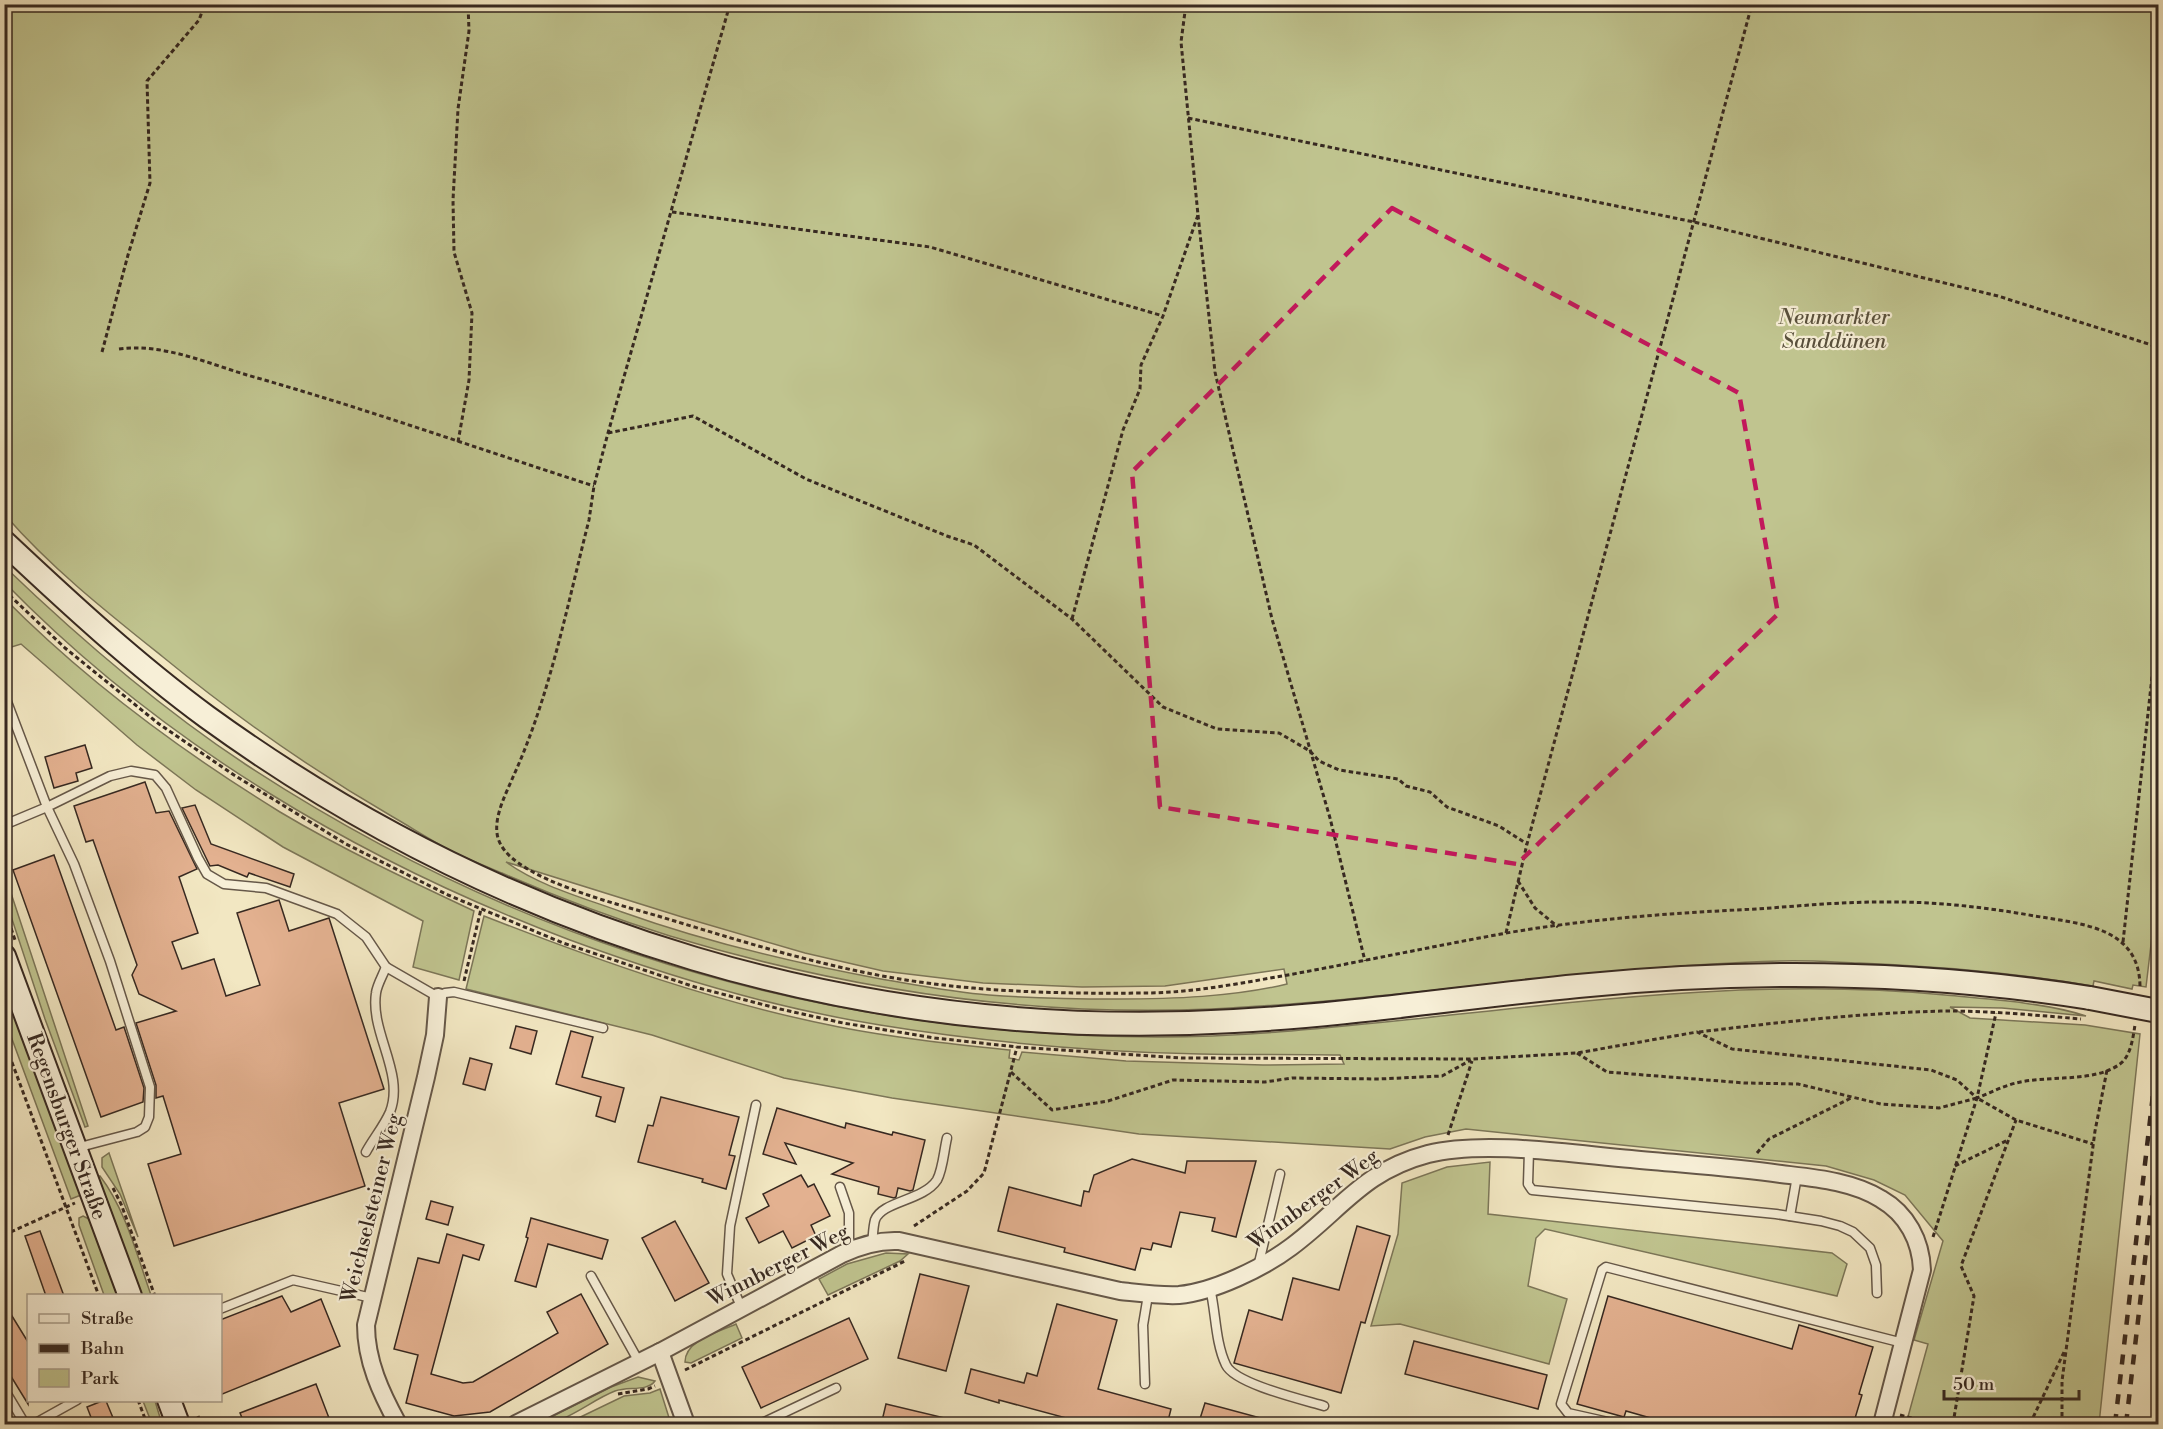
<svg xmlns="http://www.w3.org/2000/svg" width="2163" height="1429" font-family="'Libre Bodoni',serif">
  <rect width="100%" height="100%" fill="#f2e7c2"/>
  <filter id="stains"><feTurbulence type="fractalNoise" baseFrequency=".00333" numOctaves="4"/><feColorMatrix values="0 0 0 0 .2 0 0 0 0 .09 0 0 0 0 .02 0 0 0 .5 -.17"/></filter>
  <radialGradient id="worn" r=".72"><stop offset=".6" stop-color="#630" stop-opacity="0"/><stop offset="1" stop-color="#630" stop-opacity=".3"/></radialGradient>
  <g fill="#c0c48f" stroke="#7c7658" stroke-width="1.5" fill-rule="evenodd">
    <path d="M5 5H2158V885L2146 987 2133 985 2132 989 2094 981 2093 986C2015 973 1937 966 1859 963 1833 962 1806 960 1780 961 1590 966 1401 1000 1211 1009 1027 1017 845 989 670 936 612 918 557 897 502 873 485 866 467 859 451 851 431 840 412 828 393 817 312 770 235 716 163 657 108 613 51 568 5 515L4 461 7 459 5 456ZM506 862 682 917 805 953 883 971 983 983 1082 987 1165 986 1284 969 1287 984C1233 997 1172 999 1116 999 1073 999 1031 998 989 995 953 992 917 985 881 979 794 963 706 942 622 912 584 898 539 886 506 862Z"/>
    <path d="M5 567C80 639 159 707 245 764 522 946 828 1036 1158 1037 1247 1037 1336 1027 1424 1018 1598 999 1770 978 1945 995 1989 999 2047 1003 2086 1016L2002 1008 1950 1007 1970 1018 2085 1025 2140 1034 2099 1424H1906L1928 1344 1914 1340 1943 1241 1905 1195 1874 1180 1826 1166 1466 1129 1425 1137 1390 1149 1139 1134 892 1098 784 1078 652 1035 466 989 484 916C599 961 717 1003 839 1027 895 1038 953 1044 1010 1050L1009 1058 1019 1060 1022 1052 1126 1061 1263 1065 1344 1064 1340 1055C1293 1054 1247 1055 1200 1054 1094 1052 985 1042 880 1025 774 1008 670 977 570 940 360 861 162 744 5 583Z"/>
    <path d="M4 598C86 681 181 751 280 812 342 849 408 880 474 911L459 980 413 967 423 921 283 847 196 790 137 745 21 644 5 649Z"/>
    <polygon points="5,875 88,1126 85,1127 45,1019 5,898"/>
    <polygon points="5,988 81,1195 71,1199 5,1020"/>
    <polygon points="109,1153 138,1237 120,1194 102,1167 102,1158"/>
    <polygon points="1490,1162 1488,1214 1832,1253 1847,1264 1837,1296 1545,1229 1536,1238 1528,1286 1567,1299 1549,1364 1400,1324 1371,1326 1398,1234 1402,1183 1447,1167"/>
    <path d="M97 1176H100C126 1210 137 1256 151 1295H141Z"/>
    <polygon points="83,1216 89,1219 92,1224 119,1295 104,1295 79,1225 79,1218"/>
    <polygon points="886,1253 908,1254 900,1261 828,1295 819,1279 847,1264"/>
    <path d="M736 1324 742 1338 691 1363 685 1362C685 1340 719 1332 736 1324Z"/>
    <path d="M638 1377 655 1381C647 1392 628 1386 615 1391 589 1401 565 1425 537 1424L611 1387Z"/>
    <polygon points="660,1389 671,1424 566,1424 624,1396 650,1393"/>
    <polygon points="143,1401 155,1401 162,1424 152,1424"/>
  </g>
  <g fill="#e3b190" stroke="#372921" stroke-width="1.5">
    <polygon points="85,745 92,768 76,773 78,781 54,788 45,757"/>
    <polygon points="145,782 156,813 169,811 197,869 179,877 198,933 172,942 182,969 214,959 226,996 260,985 237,913 279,900 289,931 329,918 384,1089 339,1103 365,1186 174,1246 148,1164 181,1154 163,1096 156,1098 156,1085 136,1023 176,1011 139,994 132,975 137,965 93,840 86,842 74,806"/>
    <polygon points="195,805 211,844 294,874 290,887 249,873 247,877 218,865 210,866 182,808"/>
    <polygon points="54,855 116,1030 124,1027 144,1088 143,1102 101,1117 13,870"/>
    <polygon points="516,1026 537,1031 531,1054 510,1048"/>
    <polygon points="571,1031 593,1037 582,1077 624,1088 615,1122 596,1116 601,1097 556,1084"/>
    <polygon points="470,1058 492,1064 485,1090 463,1084"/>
    <polygon points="661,1097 739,1117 729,1155 735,1156 726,1189 702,1182 703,1179 638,1162 648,1125 653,1126"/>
    <polygon points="777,1108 845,1128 846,1123 892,1135 893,1132 925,1140 913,1190 910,1191 898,1188 896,1197 894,1198 878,1194 879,1187 832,1174 853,1163 785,1143 796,1164 763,1154"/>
    <polygon points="1132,1159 1185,1173 1187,1161 1256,1161 1236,1237 1212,1231 1215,1218 1180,1212 1171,1247 1153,1243 1151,1250 1141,1248 1135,1270 1064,1252 1065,1248 998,1231 1009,1187 1081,1206 1084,1191 1089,1192 1094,1175"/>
    <polygon points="801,1175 808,1187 814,1184 830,1216 811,1225 816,1236 792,1248 783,1231 759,1243 746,1218 769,1206 763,1194"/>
    <polygon points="431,1201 453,1207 448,1225 426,1219"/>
    <polygon points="531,1218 608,1240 602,1259 548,1244 536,1287 515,1281 528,1238 526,1237"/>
    <polygon points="675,1221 709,1283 675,1301 642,1238"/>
    <polygon points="1357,1226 1390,1236 1365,1323 1361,1322 1341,1393 1234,1363 1249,1310 1282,1320 1293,1278 1339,1290"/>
    <polygon points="40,1231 64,1296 46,1296 25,1236"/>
    <polygon points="447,1234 484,1245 479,1260 463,1255 431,1374 463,1383 473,1382 558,1333 547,1312 581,1294 608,1344 490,1412 454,1416 406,1403 418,1355 394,1349 418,1258 439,1263"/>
    <polygon points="920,1274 969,1286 946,1371 898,1358"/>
    <polygon points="282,1296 291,1312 321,1299 340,1346 220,1395 220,1320"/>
    <polygon points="1608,1296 1792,1349 1799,1325 1873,1347 1859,1394 1862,1395 1853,1425 1675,1425 1626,1411 1624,1417 1577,1404"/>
    <polygon points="4,1303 28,1342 28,1404 4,1365"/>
    <polygon points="1057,1304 1117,1320 1098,1389 1171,1409 1167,1425 1092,1425 999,1400 999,1403 965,1393 971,1369 1024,1383 1027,1373 1037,1376"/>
    <polygon points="849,1318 868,1359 761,1408 742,1367"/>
    <polygon points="1414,1341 1547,1375 1538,1409 1405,1374"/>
    <polygon points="316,1384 329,1418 310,1425 245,1425 240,1413"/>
    <polygon points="102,1401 106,1401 116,1425 94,1425 87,1407"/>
    <polygon points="1205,1403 1268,1420 1267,1425 1198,1425"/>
    <polygon points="886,1404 949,1419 948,1425 881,1425"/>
  </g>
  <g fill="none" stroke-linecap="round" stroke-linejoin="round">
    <defs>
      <g id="lane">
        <polyline points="4,694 47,807 4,825"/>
        <polyline points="76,1148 137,1132 145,1127 149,1117 150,1087 110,961 74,864 47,807 110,776 131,771 155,775 166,788 198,858 207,874 224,884 266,888 337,914 366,937 386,967 438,997 445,993 454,992 603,1028"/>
        <polyline points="1529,1151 1528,1184 1532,1190 1776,1214 1821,1221 1840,1226 1853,1232 1870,1248 1876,1265 1877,1293"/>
        <path d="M366 1152C373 1139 384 1126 390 1112 405 1073 370 1033 376 993 377 985 383 975 386 967"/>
        <polyline points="840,1187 849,1213 849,1251"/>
        <polyline points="1790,1216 1797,1176"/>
        <path d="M872 1244C873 1237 873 1227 875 1220 882 1201 923 1201 937 1180 943 1169 944 1150 947 1138"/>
        <polyline points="1258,1267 1280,1174"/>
        <polyline points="591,1276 639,1362"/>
        <path d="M1210 1288C1216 1312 1215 1342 1226 1365 1235 1384 1304 1400 1324 1406"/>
        <polyline points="220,1309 293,1280 372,1298"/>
        <polyline points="742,1309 727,1274 730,1226 756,1105"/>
        <polyline points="1145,1384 1143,1325 1148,1295"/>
        <polyline points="4,1389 25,1424"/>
        <polyline points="34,1424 77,1400"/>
        <polyline points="760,1424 836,1388"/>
        <polyline points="1617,1424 1568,1413 1561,1404 1602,1270 1606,1267 1903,1343"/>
      </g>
      <g id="street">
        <polyline points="660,1352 686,1424"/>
        <path d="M398 1424C381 1393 366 1361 366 1325L426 1077 435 1035 438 997"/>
        <path d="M516 1424 660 1352 842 1254C859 1246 880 1240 899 1241L1120 1291C1139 1293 1159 1296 1179 1295 1213 1292 1263 1268 1291 1247 1341 1210 1363 1171 1428 1154 1484 1140 1573 1154 1631 1159 1681 1164 1731 1167 1781 1174 1814 1178 1852 1181 1881 1199 1907 1214 1921 1241 1922 1270L1882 1424"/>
      </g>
      <g id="secondary">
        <path d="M4 542C69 603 135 664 207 717 506 934 865 1043 1234 1021 1349 1015 1464 997 1578 986 1748 969 1921 971 2090 998"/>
        <polyline points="4,956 130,1296"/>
        <polyline points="169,1400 178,1424"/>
      </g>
    </defs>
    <use href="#lane" stroke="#665849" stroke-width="11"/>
    <use href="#street" stroke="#665849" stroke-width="20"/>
    <use href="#secondary" stroke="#372921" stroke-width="26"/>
    <g stroke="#372921" stroke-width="3" stroke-dasharray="4.5 3" stroke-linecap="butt">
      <path d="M730 4 608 433 594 486 589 520C567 606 550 696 513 777 505 796 489 825 501 845 520 880 620 905 658 916 734 939 810 963 888 977 973 992 1058 994 1145 993 1192 993 1241 983 1288 975 1359 962 1430 947 1501 934 1585 919 1672 913 1757 909 1798 906 1840 902 1881 902 1932 901 1984 907 2035 916 2082 924 2141 927 2140 989"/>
      <polyline points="1188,118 1694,222 1998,296 2158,347"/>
      <polyline points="672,212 930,247 1163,316"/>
      <polyline points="1198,215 1215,372 1272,619 1330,818 1365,961"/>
      <path d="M119 349C162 343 207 363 247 375 364 408 479 449 594 486"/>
      <polyline points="102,352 128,255 150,183 147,81 199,20 205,4"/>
      <polyline points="608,433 693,416 806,479 947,536 974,545 1072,619 1163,707 1217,729 1279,733 1310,751 1319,761 1339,770 1398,779 1406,786 1430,792 1447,807 1499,826 1527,844"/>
      <polyline points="458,442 469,380 472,313 454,252 453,200 458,109 469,31 468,4"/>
      <path d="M4 590 65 648 159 724 234 775 346 844 448 895 563 943 695 987 780 1009 843 1023 935 1038 1017 1047 1181 1058 1473 1059 1577 1053 1697 1032 1732 1049 1931 1070 1957 1080 1977 1098C1990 1093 2003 1086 2016 1083 2047 1075 2094 1083 2120 1064 2131 1056 2133 1037 2135 1025"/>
      <polyline points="1072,619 1123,430 1140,389 1141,365 1163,316 1198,215 1181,42 1186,4"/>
      <polyline points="1518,881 1535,908 1558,927"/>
      <polyline points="4,907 15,940"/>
      <polyline points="1506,933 1527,844 1752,4"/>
      <polyline points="2123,942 2158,622"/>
      <polyline points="464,981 481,909"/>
      <path d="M1699 1032C1780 1022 1862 1013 1944 1011 1990 1011 2035 1015 2081 1019"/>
      <polyline points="4,1041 99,1296"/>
      <polyline points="1577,1053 1607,1072 1745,1083 1798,1084 1881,1104 1939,1108 1977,1098 2016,1120 2093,1144"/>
      <polyline points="1011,1072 1052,1110 1108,1101 1173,1080 1265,1082 1292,1078 1379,1079 1442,1076 1471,1060"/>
      <polyline points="1448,1135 1472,1061"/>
      <polyline points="1757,1153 1769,1139 1851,1098"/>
      <polyline points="1955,1166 2008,1140"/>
      <polyline points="113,1188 121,1204 155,1296"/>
      <polyline points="914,1226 967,1191 984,1173 1017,1047"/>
      <polyline points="4,1235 75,1203"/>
      <polyline points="1933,1237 1977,1098 1996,1013"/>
      <polyline points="685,1370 905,1261"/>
      <polyline points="618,1394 648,1389 655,1386"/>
      <polyline points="138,1400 147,1424"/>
      <polyline points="1900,1415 1923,1421 1926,1424"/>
      <polyline points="198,1416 201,1424"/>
      <polyline points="1953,1424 1974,1296 1961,1266 2016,1120"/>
      <polyline points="2030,1424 2065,1350"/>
      <polyline points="2062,1424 2062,1381 2095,1131 2107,1070"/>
    </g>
    <use href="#lane" stroke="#f7efd7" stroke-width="8"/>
    <use href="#street" stroke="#f7efd7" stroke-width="16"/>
    <use href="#secondary" stroke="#f7efd7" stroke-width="22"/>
    <g stroke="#372921" stroke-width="4.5" stroke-dasharray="10 10" stroke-linecap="butt">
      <polyline points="2115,1424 2158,1051"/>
      <polyline points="2126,1424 2158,1148"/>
    </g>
    <defs>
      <polyline id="secondary-bridge" points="2090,998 2158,1011"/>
    </defs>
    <use href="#secondary-bridge" stroke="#372921" stroke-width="26" stroke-linecap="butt"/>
    <use href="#secondary-bridge" stroke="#f7efd7" stroke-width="22"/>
  </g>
  <path fill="none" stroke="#c2185b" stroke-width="4.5" stroke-dasharray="12 8" stroke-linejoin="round" d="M1392 208 1739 393 1778 614 1517 864 1160 807 1132 472Z"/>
  <g text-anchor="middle" stroke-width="4.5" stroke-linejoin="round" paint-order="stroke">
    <g font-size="21" font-style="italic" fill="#59503c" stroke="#f7efd7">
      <text x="1834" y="324">Neumarkter<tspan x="1834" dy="24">Sanddünen</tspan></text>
    </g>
    <g font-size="21" fill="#372921" stroke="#f7efd7">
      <text transform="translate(67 1126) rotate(70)" y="7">Regensburger Straße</text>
      <text transform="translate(1313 1199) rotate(-36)" y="7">Winnberger Weg</text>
      <text transform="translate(371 1208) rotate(-76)" y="7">Weichselsteiner Weg</text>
      <text transform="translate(778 1265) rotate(-27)" y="7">Winnberger Weg</text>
    </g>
  </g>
  <rect width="2163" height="1429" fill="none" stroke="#f2e7c2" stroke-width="24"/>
  <rect x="6" y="6" width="2151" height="1417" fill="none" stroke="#372921" stroke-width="3"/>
  <rect x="12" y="12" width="2139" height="1405" fill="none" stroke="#372921" stroke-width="1.5"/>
  <rect x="27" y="1294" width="195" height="108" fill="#f7efd7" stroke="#aaa08e" stroke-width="1.5"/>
  <rect x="39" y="1314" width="30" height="9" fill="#f7efd7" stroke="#aaa08e" stroke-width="1.5"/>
  <text x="81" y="1324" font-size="18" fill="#372921">Straße</text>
  <rect x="39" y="1344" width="30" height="9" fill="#372921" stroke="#aaa08e" stroke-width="1.5"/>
  <text x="81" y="1354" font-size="18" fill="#372921">Bahn</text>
  <rect x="39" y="1369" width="30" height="18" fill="#c0c48f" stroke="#aaa08e" stroke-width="1.5"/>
  <text x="81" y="1384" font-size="18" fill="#372921">Park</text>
  <path d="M1944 1390v9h135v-9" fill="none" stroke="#372921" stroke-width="3"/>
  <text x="1953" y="1390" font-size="18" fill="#372921" stroke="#f7efd7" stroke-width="4.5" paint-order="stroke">50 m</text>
  <rect width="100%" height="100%" filter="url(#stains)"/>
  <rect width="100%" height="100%" fill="url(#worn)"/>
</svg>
